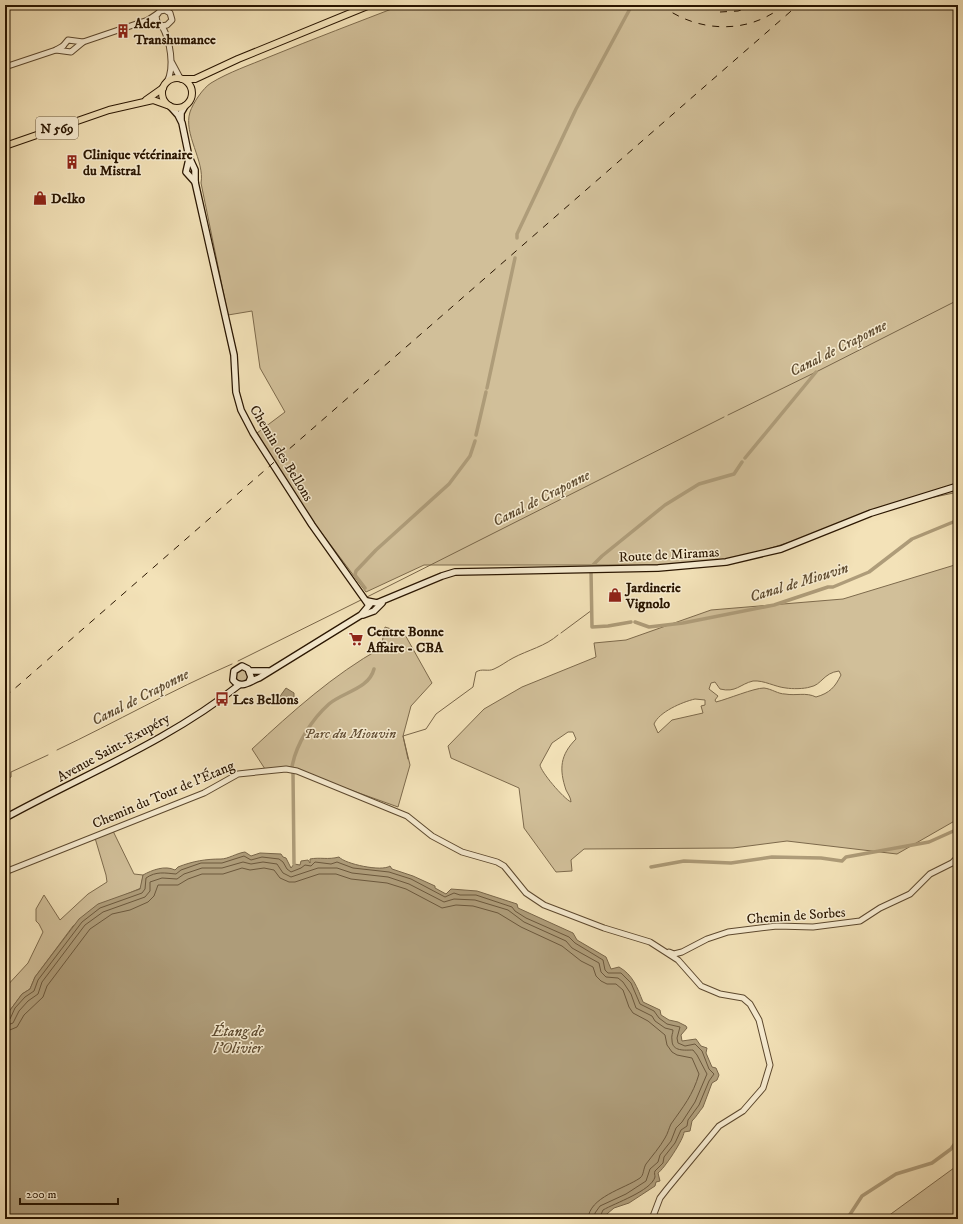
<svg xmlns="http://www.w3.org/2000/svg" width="963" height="1224" font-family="'IM FELL DW Pica',serif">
  <rect width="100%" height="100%" fill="#f3e2b8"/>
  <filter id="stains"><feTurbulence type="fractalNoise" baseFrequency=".005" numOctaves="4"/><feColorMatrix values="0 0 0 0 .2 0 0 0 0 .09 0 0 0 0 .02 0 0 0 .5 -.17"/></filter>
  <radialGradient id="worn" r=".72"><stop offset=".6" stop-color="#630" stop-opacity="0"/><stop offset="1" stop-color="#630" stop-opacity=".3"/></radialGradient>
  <g fill="#d1bf99" stroke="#7d6a4c" fill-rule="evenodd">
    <path d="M402 5H958V492L921 500 718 565H424L366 592 306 512 257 433 285 412 260 368 252 311 228 315 201 183C205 161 183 134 190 112 193 103 203 88 211 83 229 72 250 65 269 57 313 39 358 22 402 5Z"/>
    <path d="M958 564V819L897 854 787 841 733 848 584 849 571 860 572 871 556 872 524 828 519 788 451 758 448 746 484 709 522 687 596 657 594 643 626 640 711 610 843 599ZM839 671 841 675C835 687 830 693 816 697 806 692 796 696 785 694 778 694 772 689 764 688 754 688 728 699 716 702L715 700 718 696 709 689 711 683 715 682 720 689C736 693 740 684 753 681 764 680 775 687 786 688 792 689 804 689 810 687 822 685 823 673 839 671ZM695 699 705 700V705L701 706 703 713 672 720 658 733 654 724C659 712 682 702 695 699ZM568 732H573L576 739C560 755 559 769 566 790 568 794 571 798 571 802 563 798 541 772 540 765L552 743Z"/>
    <path d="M385 627 404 633 432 683 411 706 403 736 410 765 398 807 292 769H265L252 749C293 711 333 675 381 648Z"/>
    <polygon points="242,668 247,670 249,679 247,681 240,683 235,679 235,673"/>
    <polygon points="113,831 134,874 143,875 141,888 120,897 73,926 35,977 30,989 22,994 5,1017 5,988 28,963 43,932 39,924 36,921 36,909 44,895 60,920 88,894 107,882 106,875 95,838"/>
    <polygon points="958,1165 958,1219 884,1219"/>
  </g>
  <g fill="#ae9c79" stroke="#796649">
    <polygon points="286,688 294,693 294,698 284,701 278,699"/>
    <path d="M245 852 251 856 260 853 281 854 283 857 286 858 291 868 294 864 300 865 301 861 308 860 310 863V859C320 857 328 860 339 857 345 864 382 872 390 866L392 869 413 876 435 886V888L446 894 451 889 477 891 517 904 518 908 573 933 577 940 606 957 611 969 619 967C633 975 637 987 643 1002L660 1010 661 1015 669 1020 678 1022 686 1026 687 1028 681 1035 682 1041 696 1039 701 1046 707 1048 706 1053 712 1067 716 1068 719 1075 717 1080 712 1083 703 1107C699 1112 696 1117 692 1121L690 1131 684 1132C684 1139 664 1169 658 1173L660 1181 656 1182 655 1186 629 1203 614 1208 601 1219H5V1017L22 994 30 989 35 977 79 919 98 904 140 889 143 875C152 870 165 865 175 870L178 867C193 861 206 859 221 859 228 859 237 853 245 852Z"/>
  </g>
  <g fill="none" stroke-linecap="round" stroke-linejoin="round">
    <g stroke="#6c583c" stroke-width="1">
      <path d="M5 1021 10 1019 15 1008 25 997 34 991 38 980 82 922 100 908 142 893 145 889 146 878C156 871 165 873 176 874L181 870 201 863H222L244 856 251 860 262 857 279 859 283 862 287 869 291 872 301 868 305 865 311 866 315 862 331 864 337 862 353 868 389 872 411 879 445 897 454 893 460 895H476L512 907 515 911 526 918 569 937 575 943 603 960 605 970 608 973H621L631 983 640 1004 654 1011 659 1018 667 1024 680 1027 677 1038 678 1043 685 1046 695 1044 702 1051 709 1069 714 1074 709 1081 699 1105 688 1120 687 1126 681 1130 675 1143 664 1157 663 1163 655 1171C654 1173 655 1175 655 1177 651 1191 615 1203 603 1210L599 1219"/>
      <path d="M5 1026 13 1023 19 1011 28 1001 38 994 42 982 85 925 103 912 145 897 150 891V882L162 878 177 879 184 874 202 868H222L243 862 251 864 263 862 277 864 283 873 291 877 318 868H337L352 873 388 877 409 884 444 902 454 899 475 900 508 910 524 922 566 941 572 948 599 963 601 972 606 977 618 978 623 982 631 994 636 1008 652 1016 655 1021 665 1028 673 1030C673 1033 671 1036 672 1040 672 1052 685 1050 693 1050L697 1055 707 1074 695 1102 682 1122 676 1128 671 1141 660 1155 658 1162 650 1169 646 1181 626 1194 600 1206 595 1213 594 1219"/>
      <path d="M5 1032 17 1027 24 1015 43 997 47 986 90 929 112 914 130 910 148 902 154 896 158 885H178L188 879 202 874H223L242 868 250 870 264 868 274 870 280 878 289 882H295L319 874H336L351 879 387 883 406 889 442 908 456 905 473 906 498 913 521 927 562 946 581 961 593 967 596 976 601 981 607 984H616L623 990 629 1007 633 1013 648 1021 665 1035 667 1045 672 1052 677 1055 692 1058 699 1074C693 1095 683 1107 671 1124 669 1128 668 1133 665 1138 660 1147 652 1156 646 1164 643 1169 644 1175 640 1178 624 1189 589 1197 588 1219"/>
    </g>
    <g stroke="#796649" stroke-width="1">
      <polyline points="728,415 816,372 958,300"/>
      <polyline points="367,597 724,417"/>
      <polyline points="561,633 592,610"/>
      <polyline points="238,661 363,599"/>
      <path d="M57 750C116 722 172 690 232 664"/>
      <path d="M408 759 403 736 426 729 436 714 473 687 476 672C482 668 488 672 494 669 501 666 507 661 513 658 528 650 546 646 558 635"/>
      <polyline points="5,780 11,777 11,772 48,755"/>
    </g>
    <g stroke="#ae9c79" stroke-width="3.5">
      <polyline points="517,238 517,234 576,109 632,5"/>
      <polyline points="487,388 515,258"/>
      <polyline points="476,435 486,392"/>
      <polyline points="745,458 816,372"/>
      <polyline points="592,566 602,556 665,505 699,484 734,474 742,462"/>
      <polyline points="591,571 592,627 608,626 631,622"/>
      <polyline points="365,588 355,575 356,571 376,550 449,484 470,456 475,441"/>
      <polyline points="635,622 649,627 683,623 774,605 828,587 833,587 869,572 912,539 958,520"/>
      <path d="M292 767C296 744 312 719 329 704 343 692 369 689 374 669"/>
      <polyline points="293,773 294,864"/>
      <polyline points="651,867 684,861 731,863 772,857 821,858 842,861 846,857 929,842 958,829"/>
      <polyline points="847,1219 862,1196 896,1174 932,1163 951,1149 958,1139"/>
    </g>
    <defs>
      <g id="tertiary">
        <polyline points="148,20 157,22 162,26 167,25 172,20 170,13 165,10 160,11 156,16 157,22"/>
        <path d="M162 26C170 40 175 67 167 82"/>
        <polyline points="63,46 68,40 83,42"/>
        <polyline points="56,50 71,52 83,42 148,20 157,14"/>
        <polyline points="172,63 180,78"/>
        <polyline points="5,67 56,50 63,46"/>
        <polyline points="5,872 204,793 238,774 286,769 297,771 407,816 432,836 462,852 497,862 504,866 526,893 544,905 604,928 650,942 678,960 701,986 720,994 743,998 750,1004 759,1020 770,1065 763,1088 743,1111 719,1126 667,1189 660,1198 652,1219"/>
        <polyline points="669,952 674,954 682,952 707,939 728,932 777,926 813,927 860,921 880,908 910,894 930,874 952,863 958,857"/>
      </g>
      <g id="secondary">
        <polyline points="170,106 178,115 182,123 189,157 195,170 195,182 234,355 236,392 241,410 253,433 312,525 368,604"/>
        <polyline points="181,119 181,113 185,106"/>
        <polyline points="189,159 186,172 195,182"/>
        <polyline points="367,601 377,603 442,576 455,572 658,568 726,562 781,549 871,513 958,486"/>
        <polyline points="363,615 374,611 382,603"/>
        <polyline points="250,671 268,671"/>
        <path d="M249 682 251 677 248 669 242 666 234 671 233 680C241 690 250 681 259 678L361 615 371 603"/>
        <path d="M5 818C83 775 169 741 239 685"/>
      </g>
      <g id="primary">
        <circle cx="177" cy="93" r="15"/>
        <polyline points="182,79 195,79 238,59 370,5"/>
        <polyline points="146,100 163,88"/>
        <polyline points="5,146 109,110 153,100 167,105"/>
      </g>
    </defs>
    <use href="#tertiary" stroke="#5c482e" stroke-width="7"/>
    <use href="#secondary" stroke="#291500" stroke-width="8"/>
    <use href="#primary" stroke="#291500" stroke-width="8"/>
    <use href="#tertiary" stroke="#f7ecd1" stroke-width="5"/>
    <use href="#secondary" stroke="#f7ecd1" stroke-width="5.5"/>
    <use href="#primary" stroke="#f3e2b8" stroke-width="6"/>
    <g stroke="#291500" stroke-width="1" stroke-dasharray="7 7" stroke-linecap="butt">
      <path d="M661 5C697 33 749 35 784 5"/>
      <polyline points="720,12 738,11 757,5"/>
      <polyline points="5,697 798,5"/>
    </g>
  </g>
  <defs>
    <symbol id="building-bare" viewBox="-9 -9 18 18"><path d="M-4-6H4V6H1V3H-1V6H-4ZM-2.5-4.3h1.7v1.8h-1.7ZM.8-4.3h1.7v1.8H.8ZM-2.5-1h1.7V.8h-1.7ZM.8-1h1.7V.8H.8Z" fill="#8f2418" stroke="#f7ecd1" stroke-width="2.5" paint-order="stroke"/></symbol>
    <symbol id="shop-bare" viewBox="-9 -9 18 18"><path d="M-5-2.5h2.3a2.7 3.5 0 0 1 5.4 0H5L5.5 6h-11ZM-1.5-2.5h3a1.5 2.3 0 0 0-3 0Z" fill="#8f2418" stroke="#f7ecd1" stroke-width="2.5" paint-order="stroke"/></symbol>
    <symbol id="supermarket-bare" viewBox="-9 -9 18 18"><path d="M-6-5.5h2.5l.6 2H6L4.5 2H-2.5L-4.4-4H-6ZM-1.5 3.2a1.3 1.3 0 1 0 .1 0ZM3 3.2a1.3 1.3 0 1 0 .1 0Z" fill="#8f2418" stroke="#f7ecd1" stroke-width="2.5" paint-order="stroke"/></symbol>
    <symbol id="bus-bare" viewBox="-9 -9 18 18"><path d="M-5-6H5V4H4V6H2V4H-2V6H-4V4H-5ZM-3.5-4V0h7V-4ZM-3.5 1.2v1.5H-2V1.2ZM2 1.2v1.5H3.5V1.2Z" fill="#8f2418" stroke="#f7ecd1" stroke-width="2.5" paint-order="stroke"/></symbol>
  </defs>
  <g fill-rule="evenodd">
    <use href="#building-bare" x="113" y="21" width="20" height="20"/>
    <use href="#building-bare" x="62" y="152" width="20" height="20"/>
    <use href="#shop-bare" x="30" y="188" width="20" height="20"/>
    <use href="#shop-bare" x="605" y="585" width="20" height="20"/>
    <use href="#supermarket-bare" x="346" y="629" width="20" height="20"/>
    <use href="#bus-bare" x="212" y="689" width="20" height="20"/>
  </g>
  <g text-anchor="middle" stroke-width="3" stroke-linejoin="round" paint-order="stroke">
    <rect fill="#f7ecd1" stroke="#67563f" stroke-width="1" x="36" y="117" width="42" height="22" rx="3"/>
    <g font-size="13" font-weight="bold" fill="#291500">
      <text x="57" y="133">N 569</text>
    </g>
    <g font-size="14" font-weight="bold" fill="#291500" stroke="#f7ecd1" text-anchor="start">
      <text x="134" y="28">Ader<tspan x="134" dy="16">Transhumance</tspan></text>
      <text x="83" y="159">Clinique vétérinaire<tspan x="83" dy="16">du Mistral</tspan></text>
      <text x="51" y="203">Delko</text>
      <text x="626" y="592">Jardinerie<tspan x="626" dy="16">Vignolo</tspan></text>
      <text x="367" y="636">Centre Bonne<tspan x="367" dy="16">Affaire - CBA</tspan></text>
      <text x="233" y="704">Les Bellons</text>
    </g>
    <g font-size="14" fill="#291500" stroke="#f7ecd1">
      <text transform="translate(282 453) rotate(59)" y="5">Chemin des Bellons</text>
      <text transform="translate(669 554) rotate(-3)" y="5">Route de Miramas</text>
      <text transform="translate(113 747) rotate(-29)" y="5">Avenue Saint-Exupéry</text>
      <text transform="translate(163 794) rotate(-23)" y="5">Chemin du Tour de l'Étang</text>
      <text transform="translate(796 915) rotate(-4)" y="5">Chemin de Sorbes</text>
    </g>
    <g font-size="14" font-style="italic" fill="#645036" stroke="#f7ecd1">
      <text x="350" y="738">Parc du Miouvin</text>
    </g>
    <g font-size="15" font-style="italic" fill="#5e4b30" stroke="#f7ecd1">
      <text transform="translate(838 348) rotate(-27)" y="5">Canal de Craponne</text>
      <text transform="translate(541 498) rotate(-27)" y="5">Canal de Craponne</text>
      <text transform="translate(799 582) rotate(-17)" y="5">Canal de Miouvin</text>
      <text transform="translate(140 697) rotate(-27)" y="5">Canal de Craponne</text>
      <text x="238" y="1036">Étang de<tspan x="238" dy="17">l'Olivier</tspan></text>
    </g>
  </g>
  <rect width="963" height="1224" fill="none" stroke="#f3e2b8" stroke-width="20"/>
  <rect x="6" y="6" width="951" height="1212" fill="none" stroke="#291500" stroke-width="2"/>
  <rect x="10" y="10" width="943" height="1204" fill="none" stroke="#291500"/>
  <path d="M20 1198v6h98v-6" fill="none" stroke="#291500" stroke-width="2"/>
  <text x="26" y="1198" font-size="12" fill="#291500" stroke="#f7ecd1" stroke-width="3" paint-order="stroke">200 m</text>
  <rect width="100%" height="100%" filter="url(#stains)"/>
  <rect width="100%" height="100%" fill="url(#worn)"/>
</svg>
